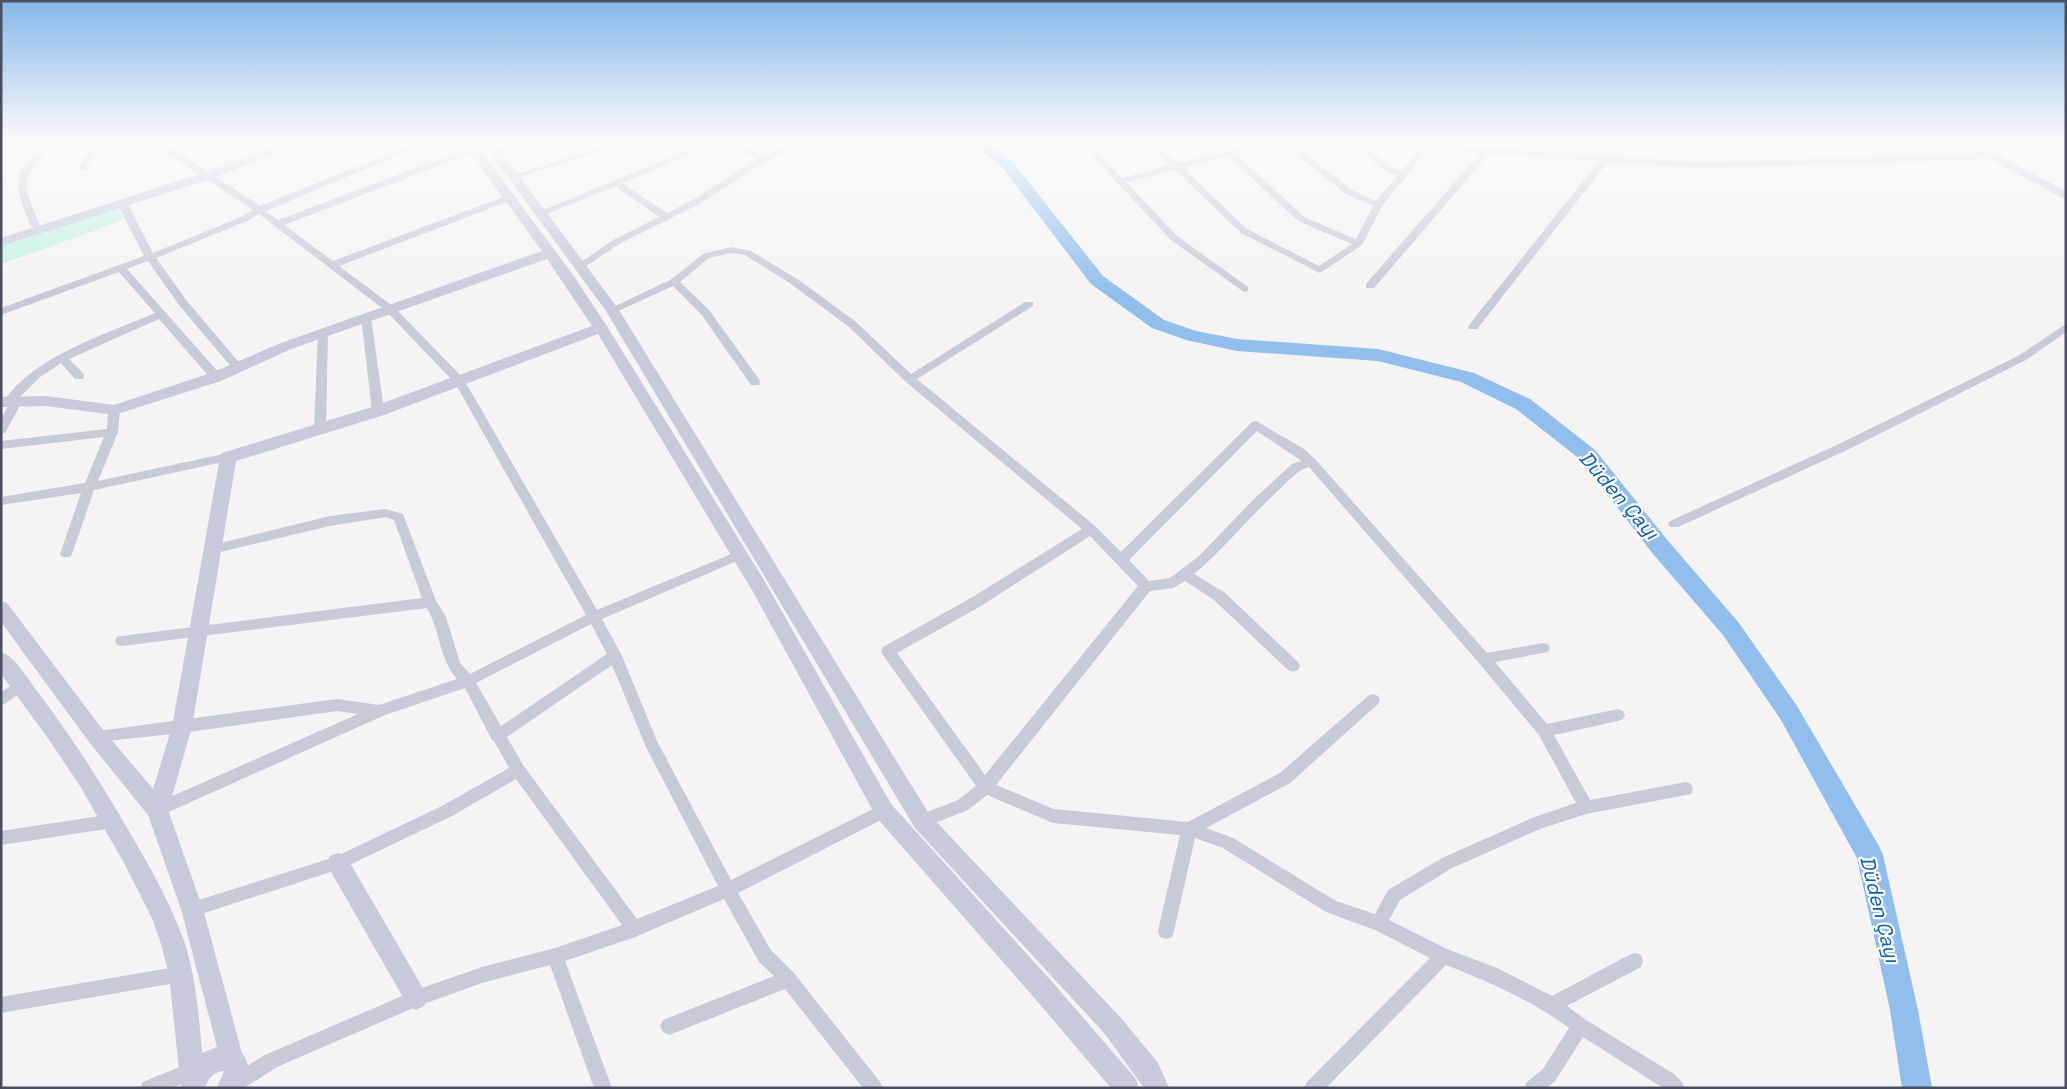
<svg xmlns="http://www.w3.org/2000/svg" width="2067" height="1089" font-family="'Space Grotesk',sans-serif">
  <rect width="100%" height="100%" fill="#f5f3f3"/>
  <polygon fill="#c3f0e2" points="116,208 119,209 124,220 1,264 1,246"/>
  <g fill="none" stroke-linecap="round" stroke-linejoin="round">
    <polygon fill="#91beed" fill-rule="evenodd" points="971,143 987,143 1012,161 1103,276 1164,320 1196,331 1237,339 1378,349 1474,373 1530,399 1595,450 1669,542 1739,623 1797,706 1879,846 1883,855 1918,1010 1932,1088 1902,1088 1890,1010 1857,858 1781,720 1723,635 1653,554 1581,460 1516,409 1461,382 1378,361 1237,351 1186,340 1152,328 1091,284 1002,167"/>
    <g fill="#c7cad7" fill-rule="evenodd">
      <path d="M44 143H52C22 183 20 176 40 225L35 228C29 226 28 218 25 212 11 175 19 170 44 143Z"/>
      <polygon points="95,143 103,143 85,170 79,170 78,168"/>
      <path d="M157 143H165L260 206 416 143H427L266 211 278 220 471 147H477V151L284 225 333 261 506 196H512V200L339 266 394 307 463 378 597 610 736 552H744L746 555 744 558 602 619 622 656 657 741 731 880 879 806 884 804 889 806 892 811 889 816 738 893 771 950 794 973 880 1082 883 1088H863L785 989 669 1035 663 1032 660 1026 663 1020 774 976 759 962 724 899 635 937 565 961 612 1088H594L550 965 482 983 418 1006 277 1067 244 1088H227L225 1084 228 1078 265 1055 416 990 482 967 555 948 622 925 516 779 452 816 343 868 192 917 186 914 184 909 186 904 335 857 442 806 509 768 494 741 492 740 465 688 385 715 162 815 157 817 152 815 149 810 152 805 358 714 337 711 182 733 96 742 91 740 89 736 91 732 337 699 379 705 457 679C439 659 440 630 427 608L122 646 117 645 115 641 117 637 122 636 422 598 394 520 386 517 330 526 212 554 208 552 206 549 208 546 330 516 386 509 403 514 436 601 446 617 460 663 470 674 586 615 455 383 386 311 259 214 247 221 156 258 187 301 241 365 242 367 241 369H233L179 305 148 261 127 269 220 374 221 377 220 380H212L159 319 69 359 83 373 84 376 83 379H75L61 363 40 377 18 399 22 402 5 433 1 434V419L8 406 3 402C35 355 105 335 155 313L119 272 1 315V308L144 256 117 203 119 201H125L127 203 153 253 241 217 253 210 161 149ZM591 624 607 654 501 726 476 683ZM612 665 646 747 718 886 637 919 523 765 507 737Z"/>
      <polygon points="515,143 527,143 495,155 491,152"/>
      <polygon points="614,143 626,143 517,178 514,179 510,176"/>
      <polygon points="699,143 709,143 670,164 622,183 667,213 693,200 757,159 726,143 736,143 764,156 793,143 803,143 767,161 699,204 619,244 582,269 576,269 574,267 613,240 659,217 615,186 544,215 538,215 536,213 664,160"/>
      <path d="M1080 143H1088L1122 178 1170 165 1148 143H1157L1178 163 1223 152 1215 143H1224L1231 150 1258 143H1271L1270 145 1236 154 1304 217 1356 239 1373 206 1346 194 1282 143H1291L1352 190 1376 201 1397 176 1382 169 1351 143H1360L1388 165 1401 171 1425 143 1701 162 1970 154 1987 151 1991 154 1970 160 1701 168 1608 162 1477 329H1469L1468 327 1469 325 1599 161 1489 154 1374 288H1366V284L1480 153 1456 152 1433 143 1382 206 1362 245 1320 273 1241 233 1175 170 1126 182 1177 236 1248 287V291L1244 292 1171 240ZM1228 156 1298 221 1352 244 1319 266 1247 229 1183 168Z"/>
      <path d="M731 247 751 251 799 280 856 322 911 374 1025 302H1033V306L917 379 1095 526 1121 552 1252 422 1256 421 1304 449 1315 459 1487 653 1543 643 1548 644 1550 648 1548 652 1495 662 1547 724 1618 709 1623 711 1625 715 1623 719 1618 721 1554 735 1590 800 1686 782 1691 784 1693 789 1691 794 1586 814 1540 829 1452 868 1400 900 1389 920 1447 949 1497 968 1552 996 1629 955 1635 953 1641 955 1643 961 1641 967 1567 1006 1586 1020 1674 1074 1682 1082 1685 1088H1663L1583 1037 1555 1081 1547 1088H1524L1527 1082 1543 1069 1569 1028C1531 1000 1489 982 1446 965L1326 1088H1304L1307 1082 1430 958 1375 930 1326 912 1223 848 1195 838 1174 931 1172 937 1166 939 1160 937 1158 931 1180 835 1053 823 987 795 968 810 922 828 917 826 914 821 917 816 958 800 976 786 883 655 881 651 883 647 971 598 1082 529 906 382 848 326 791 284 745 255 731 253 709 258 680 282 709 310 759 379 760 382 759 385H751L701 314 673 286 616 312 612 313 607 310 670 280 703 254ZM1257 431 1302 461 1292 464 1254 499 1199 556 1170 578 1149 581 1129 560ZM1309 467 1479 663 1539 735 1576 803 1532 818 1442 858 1388 890 1375 914 1336 901 1233 838 1206 828 1290 783 1378 704 1380 700 1378 696 1373 694 1368 696 1280 773 1188 822 1054 809 996 785 1150 591 1173 588 1185 581 1214 600 1288 670 1293 672 1298 670 1300 666 1298 662 1224 592 1194 574C1224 549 1249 517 1279 490 1288 481 1296 471 1309 467ZM1090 536 1138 586 985 775 897 653 981 606Z"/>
      <polygon points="366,314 371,317 384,411 378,415 372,411 361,317"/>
      <polygon points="2066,324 2066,332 2026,360 1847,450 1678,527 1670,527 1668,524 1670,521 1839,444 2018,356"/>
      <polygon points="323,329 328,332 326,429 320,433 314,429 318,332"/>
      <polygon points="114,406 120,410 118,432 98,481 228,453 234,457 228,461 94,490 72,554 70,557 62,557 60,554 81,493 1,505 1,497 85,483 104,437 1,449 1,441 107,429 108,410"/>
      <polygon points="22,679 27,681 29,685 27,689 1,706 1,692"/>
      <polygon points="113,814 118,816 121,821 118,826 113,828 1,845 1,831"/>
      <polygon points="181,966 187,968 189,974 187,980 181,982 1,1013 1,997"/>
      <polygon points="194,1061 200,1064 203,1070 200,1076 172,1088 140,1088 143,1082"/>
    </g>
    <g fill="#c6cadb" fill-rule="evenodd">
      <polygon points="281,143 297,143 295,146 211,179 1,246 1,238 203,173"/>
      <path d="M463 143H475L571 272 608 328 764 580 891 804 1054 984 1136 1079 1139 1088H1111L1037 1001 877 818 752 590 598 334 384 415 236 461 192 727 168 810 203 909 242 1053C251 1064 249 1076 243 1088H217L224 1071C214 1071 208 1079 205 1088H181L169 975 161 944 152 918 124 863 80 786 47 737 1 674V652C16 657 27 678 37 691 71 736 102 784 130 833 151 868 170 903 184 941 196 977 199 1016 202 1053L217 1047 181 909 148 815 89 742 1 622V601L7 603 103 730 153 789 172 727 220 457 222 453 372 407 592 326 547 259 291 349 221 381 114 415 46 406 1 407V397L46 396 114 405 211 373 281 343 542 251Z"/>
      <polygon points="483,143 495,143 619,310 929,814 1121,1018 1158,1063 1169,1088 1144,1088 1105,1034 915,828 606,311"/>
      <polygon points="1961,143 1975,143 2066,191 2066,200"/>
      <polygon points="338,853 346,856 424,990 428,998 424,1006 416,1010 408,1006 330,870 327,863 330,856"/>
    </g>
  </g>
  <linearGradient id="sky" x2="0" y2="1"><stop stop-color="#85b8ea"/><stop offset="0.48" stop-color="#fafafa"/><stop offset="1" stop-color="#fafafa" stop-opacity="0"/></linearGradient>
  <rect width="2067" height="295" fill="url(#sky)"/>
  <g text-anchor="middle" stroke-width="4.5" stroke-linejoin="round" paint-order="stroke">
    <g font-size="20" font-style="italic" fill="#0d5db0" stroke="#fff">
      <text transform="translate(1619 495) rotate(49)" y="7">Düden Çayı</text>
      <text transform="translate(1880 909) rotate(76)" y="7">Düden Çayı</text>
    </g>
  </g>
  <rect width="2067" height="1089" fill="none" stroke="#4a4f60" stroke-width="5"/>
</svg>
